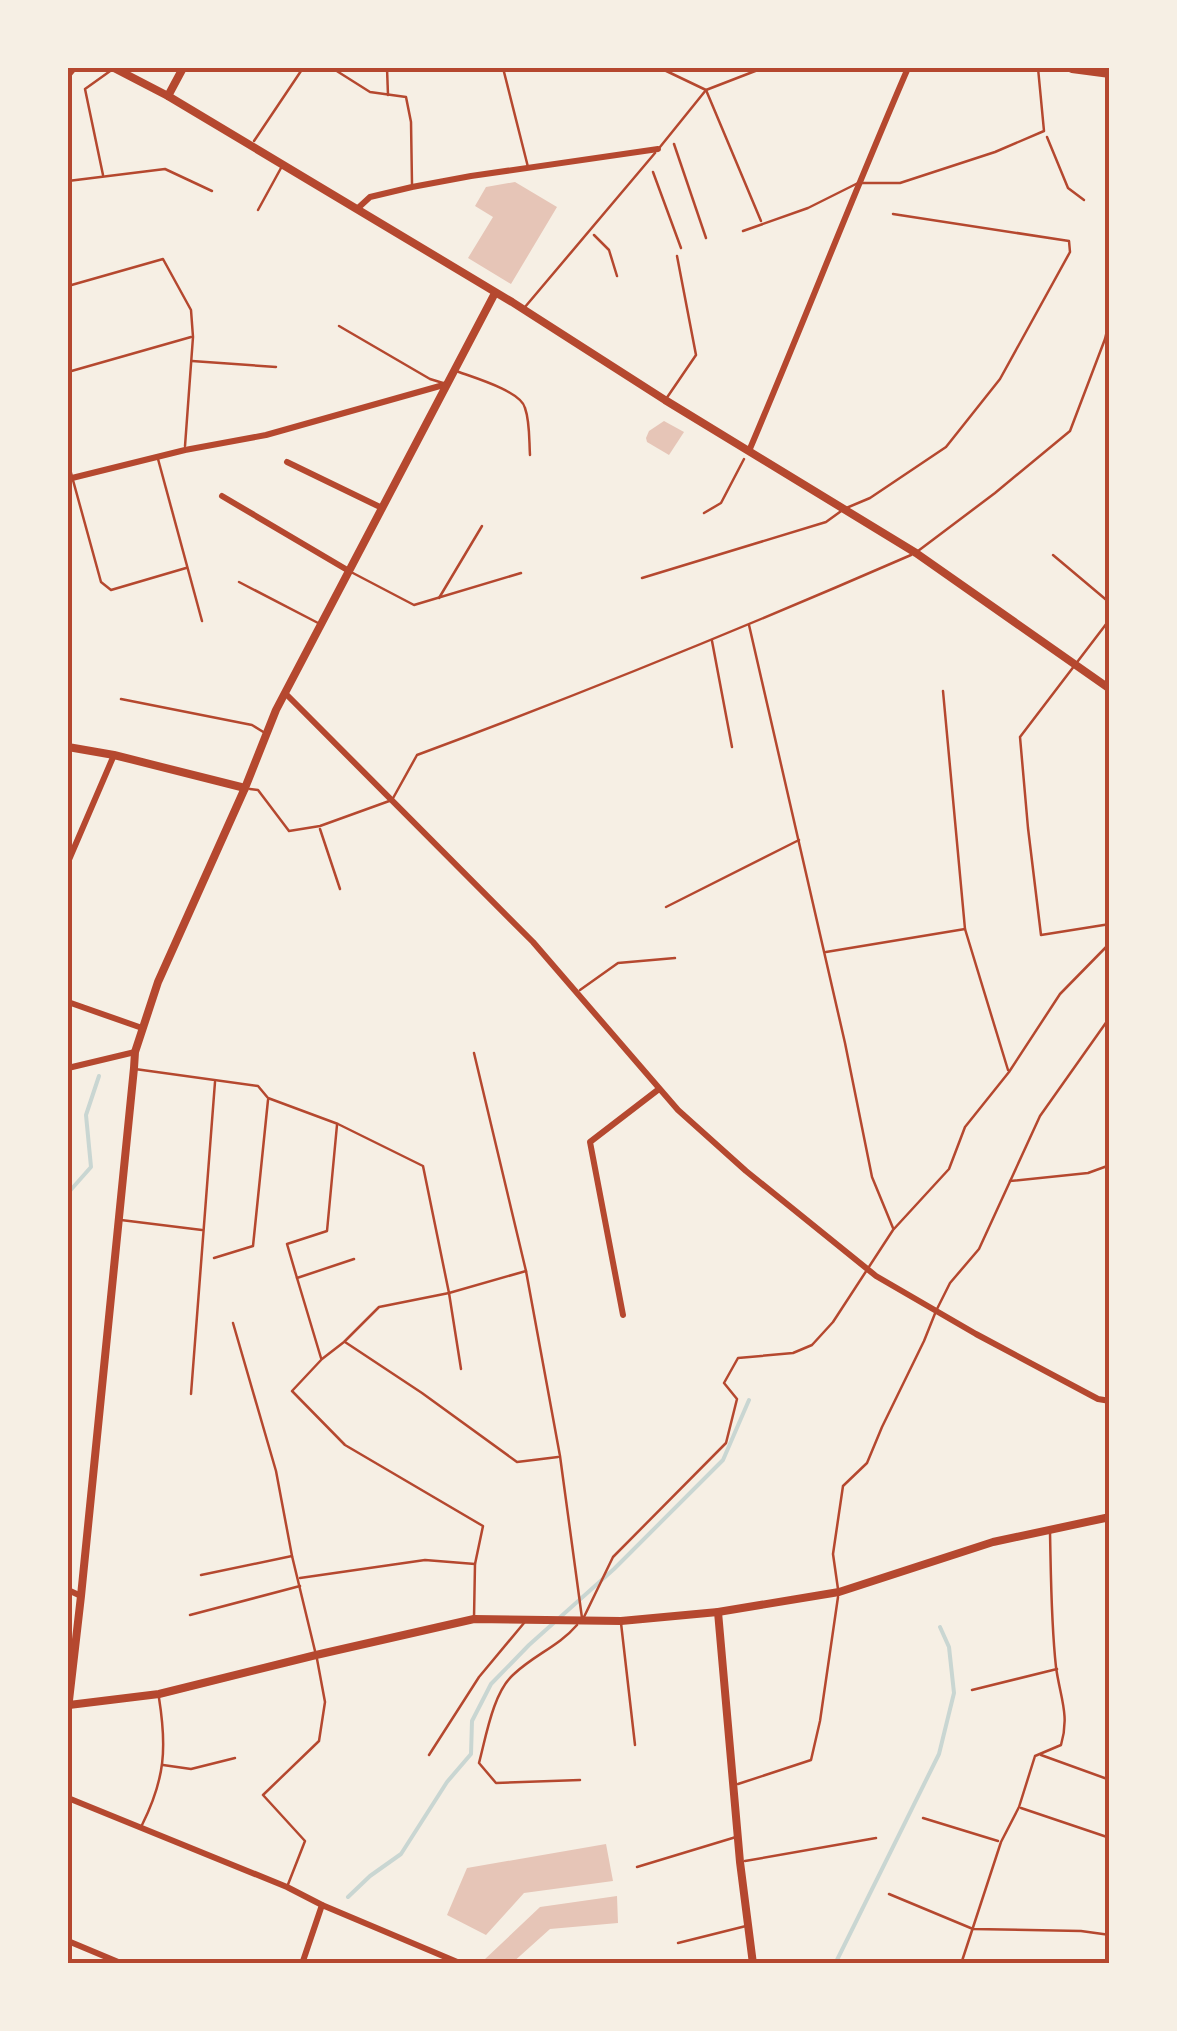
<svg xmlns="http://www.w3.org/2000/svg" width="1177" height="2031" font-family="Arial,sans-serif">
  <rect width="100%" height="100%" fill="#f6efe4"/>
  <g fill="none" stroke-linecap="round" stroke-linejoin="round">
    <g stroke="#c9d6d2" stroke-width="4">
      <polyline points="68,1193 91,1167 86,1115 99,1076"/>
      <polyline points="348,1897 370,1876 401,1854 447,1782 471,1754 472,1721 491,1684 529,1645 614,1569 723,1460 749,1400"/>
      <polyline points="835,1964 939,1754 954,1693 949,1647 940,1627"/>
    </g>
  </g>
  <g fill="#e6c5b7">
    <polygon points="515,182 557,207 511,284 468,258 493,217 475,206 486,187"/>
    <polygon points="664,421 684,432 669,455 647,442 646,438 649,431"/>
    <polygon points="606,1844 613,1881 524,1893 486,1935 447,1915 467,1868"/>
    <polygon points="617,1896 618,1923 550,1929 511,1964 495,1964 484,1960 540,1907"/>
  </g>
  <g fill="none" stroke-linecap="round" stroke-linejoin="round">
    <g stroke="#b5482f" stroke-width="2.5">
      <polyline points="1047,137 1068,188 1084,200"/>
      <polyline points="674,144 706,238"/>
      <polyline points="653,172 681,248"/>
      <polyline points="594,235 609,250 617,276"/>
      <polyline points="704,513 721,503 744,459"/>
    </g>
    <g stroke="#b5482f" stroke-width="2.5">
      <polyline points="332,68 370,92 406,97 411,122 412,184"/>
      <polyline points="387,68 388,95"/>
      <polyline points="503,68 528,167"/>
      <polyline points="660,68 706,90 761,221"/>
      <polyline points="254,141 303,68"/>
      <polyline points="660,147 706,90 763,68"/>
      <polyline points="103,175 85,89 113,69"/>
      <polyline points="68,181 165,169 212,191"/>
      <polyline points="258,210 281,168"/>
      <polyline points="743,231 808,208 858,183 900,183 995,152 1044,131 1038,68"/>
      <polyline points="68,286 163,259 191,310 193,337 185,446"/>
      <polyline points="525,307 655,153"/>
      <polyline points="339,326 430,379 443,383"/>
      <polyline points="192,361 276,367"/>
      <path d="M456 371C472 377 521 391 525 408 530 422 529 440 530 455"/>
      <polyline points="68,372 191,337"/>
      <polyline points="666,399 696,355 677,256"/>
      <polyline points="158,459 202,621"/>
      <polyline points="68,462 101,582 111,590 186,568"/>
      <polyline points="918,551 995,493 1070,431 1105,339 1110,318"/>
      <polyline points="1053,555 1110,603"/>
      <polyline points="351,572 414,605 521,573"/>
      <polyline points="642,578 826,522 844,509 870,498 946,447 1000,379 1070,252 1069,241 893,214"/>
      <polyline points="239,582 320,624"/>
      <polyline points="439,598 482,526"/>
      <polyline points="1110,619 1020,737 1028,828 1041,935 1110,924"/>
      <polyline points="749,625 845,1043 872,1177 893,1228"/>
      <polyline points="712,641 732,747"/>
      <polyline points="943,691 965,929 1008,1070"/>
      <polyline points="121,699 252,725 265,733"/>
      <path d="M250 789 258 790 289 831 320 826 392 800 417 755C584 693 748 626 911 555"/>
      <polyline points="320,829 340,889"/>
      <polyline points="666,907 799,840"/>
      <polyline points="826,952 965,929"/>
      <polyline points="580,990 618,963 675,958"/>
      <polyline points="474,1053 526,1271 560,1456 582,1618"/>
      <polyline points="135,1069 258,1086 268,1098 338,1124 423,1166 449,1293 461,1369"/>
      <polyline points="1010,1181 1088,1173 1110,1165"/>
      <polyline points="121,1220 202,1230"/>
      <polyline points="214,1258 253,1246 268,1100"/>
      <polyline points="297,1278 287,1244 327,1231 337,1125"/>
      <polyline points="233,1323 276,1471 292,1556 315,1651"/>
      <polyline points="345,1342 422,1393 517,1462 558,1457"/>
      <polyline points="321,1358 297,1278 354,1259"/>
      <polyline points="191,1394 215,1082"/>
      <polyline points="201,1575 292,1556"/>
      <polyline points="300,1578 425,1560 475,1564"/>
      <polyline points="838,1589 833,1554 843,1486 867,1463 882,1427 924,1341 936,1311 950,1283 979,1249 1040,1116 1110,1017"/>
      <polyline points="190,1615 300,1586"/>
      <polyline points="474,1618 475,1564 483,1526 345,1445 292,1391 322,1359 344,1342 379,1307 449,1293 526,1271"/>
      <polyline points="583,1619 613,1557 726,1443 737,1399 724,1383 738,1358 793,1353 812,1345 833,1322 893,1230 949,1169 965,1127 1009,1072 1060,994 1110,943"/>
      <polyline points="621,1623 635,1745"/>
      <path d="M577 1625C559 1646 534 1655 514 1674 493 1692 486 1737 479 1763L496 1783 580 1780"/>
      <polyline points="972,1690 1057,1669"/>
      <polyline points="429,1755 479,1677 524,1623"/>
      <polyline points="1041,1755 1110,1780"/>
      <polyline points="163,1765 191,1769 235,1758"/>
      <polyline points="738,1784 811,1760 820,1721 838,1597"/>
      <polyline points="1021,1808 1110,1838"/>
      <polyline points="923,1818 998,1841"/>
      <path d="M142 1825C165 1779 167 1748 159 1698"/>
      <polyline points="745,1861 876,1838"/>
      <polyline points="637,1867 736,1837"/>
      <polyline points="287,1887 305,1841 263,1795 319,1741 325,1702 317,1659"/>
      <polyline points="889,1894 973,1929 1081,1931 1110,1935"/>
      <polyline points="678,1943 746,1926"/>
      <path d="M961 1964 1001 1842 1019 1807 1035 1756 1061 1745C1070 1715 1060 1697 1056 1667 1051 1622 1051 1577 1050 1532"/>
    </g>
    <g stroke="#b5482f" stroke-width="6">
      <polyline points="357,209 370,197 412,187 471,176 658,149"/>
      <path d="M749 451C803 324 853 195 908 68"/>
      <polyline points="287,462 382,508"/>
      <polyline points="68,479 185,450 266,435 447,384"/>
      <polyline points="222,496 349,571"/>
      <polyline points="285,693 533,942 678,1110 746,1171 876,1276 976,1334 1098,1399 1110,1401"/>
      <polyline points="68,862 114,755"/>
      <polyline points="68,1002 142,1028"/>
      <polyline points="68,1068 135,1052"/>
      <polyline points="623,1315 590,1142 659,1089"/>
      <polyline points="68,1590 81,1596"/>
      <polyline points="68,1798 287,1887 322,1905 462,1964"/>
      <polyline points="68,1941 123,1964"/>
      <polyline points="302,1964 322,1905"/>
    </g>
    <g stroke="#b5482f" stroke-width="8">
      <polyline points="114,68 168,96 512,302 665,400 916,553 1110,689"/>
      <polyline points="68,74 73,68"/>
      <polyline points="168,96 183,68"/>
      <polyline points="68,747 114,755 245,788"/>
      <polyline points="718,1612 740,1862 753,1964"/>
      <polyline points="69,1705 159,1694 316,1655 474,1619 621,1621 718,1612 839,1592 993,1542 1110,1517"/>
      <polyline points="68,1709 81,1596 134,1068 135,1052 158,982 245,788 276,710 495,293"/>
    </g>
    <polyline stroke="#b5482f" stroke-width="10" points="1072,68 1110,73"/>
  </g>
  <rect width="1177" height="2031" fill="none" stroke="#f6efe4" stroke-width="140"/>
  <rect x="70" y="70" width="1037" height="1891" fill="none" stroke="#b5482f" stroke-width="4"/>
</svg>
